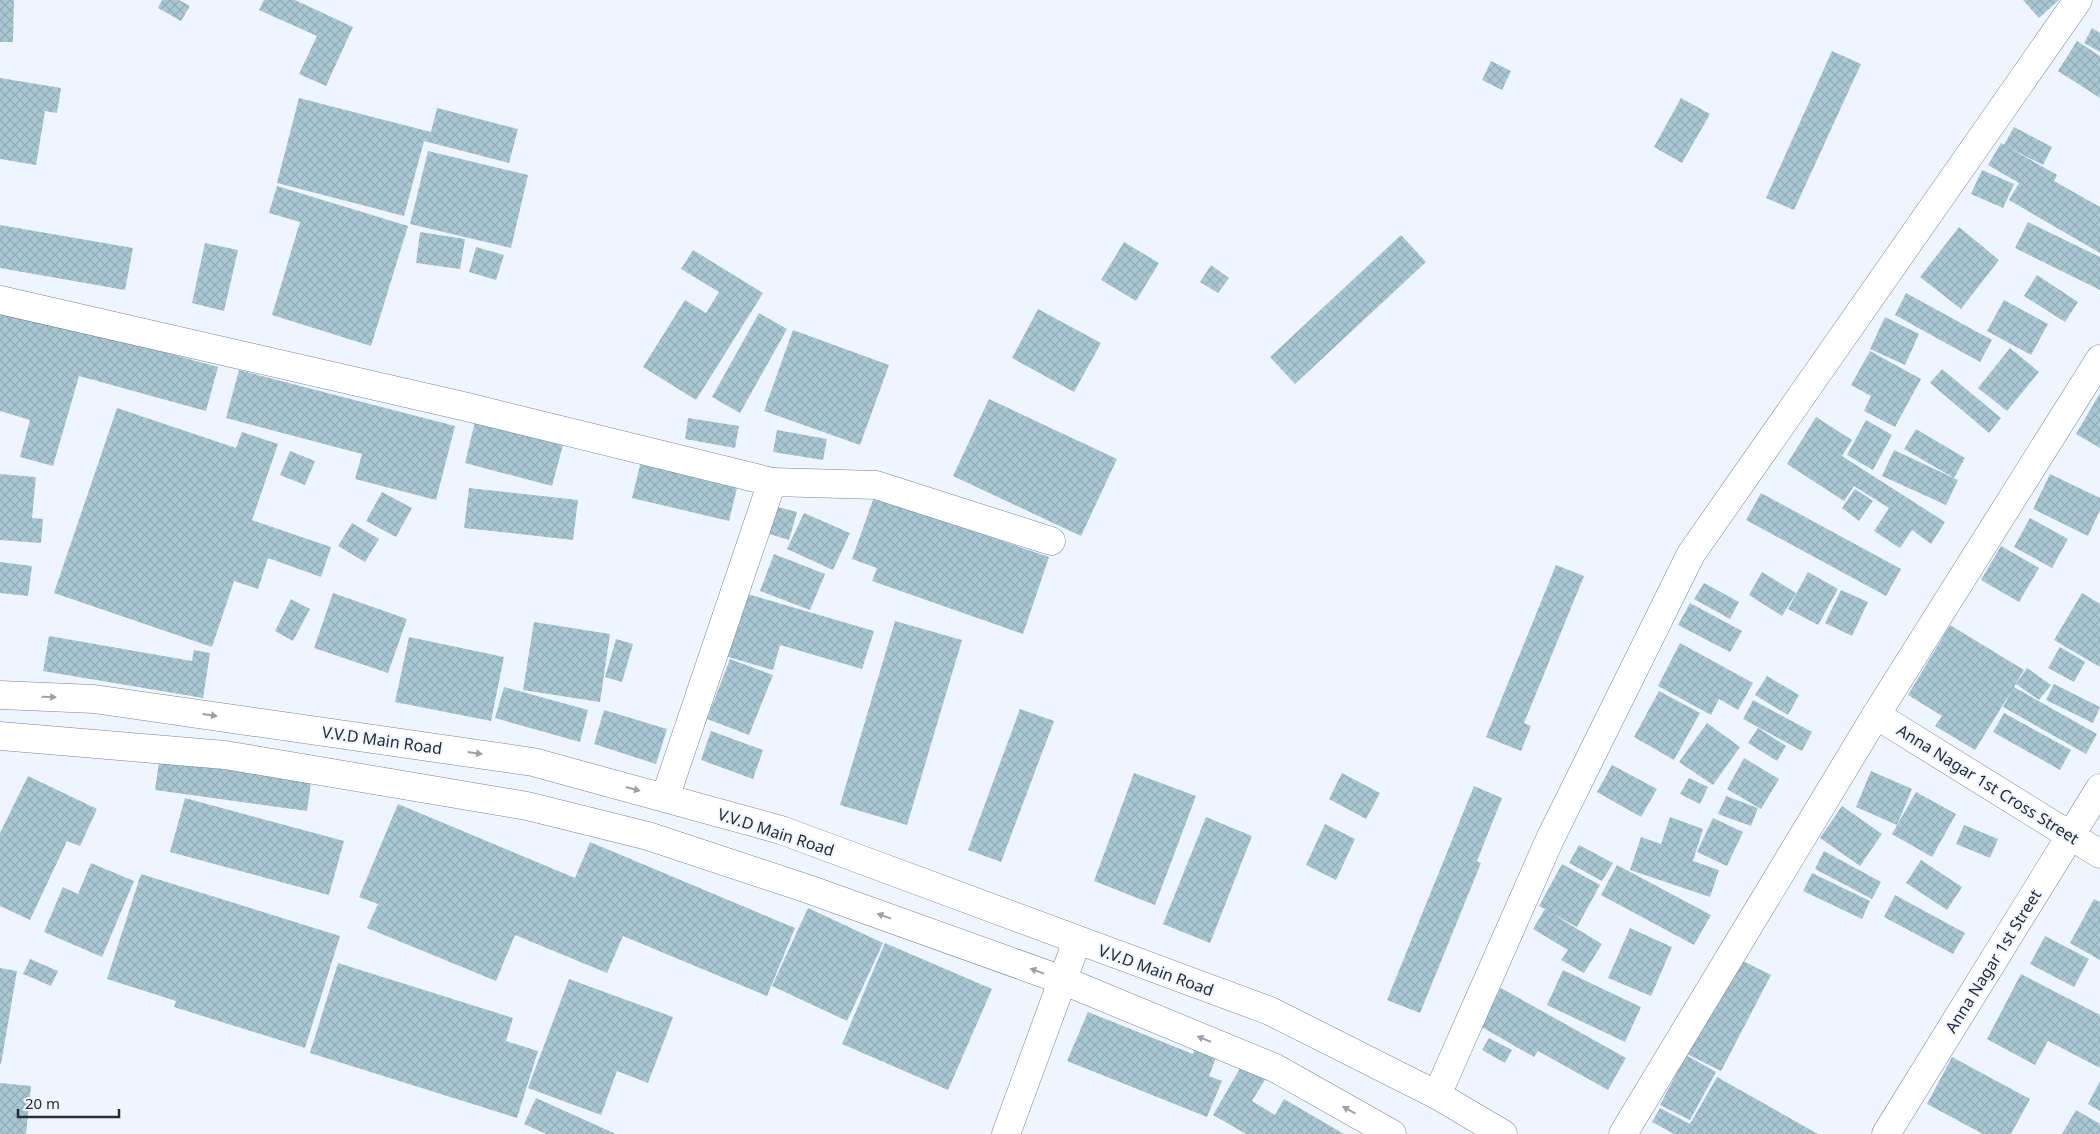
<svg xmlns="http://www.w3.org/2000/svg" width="2100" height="1134" font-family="'Noto Sans',sans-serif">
  <defs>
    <pattern id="building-cross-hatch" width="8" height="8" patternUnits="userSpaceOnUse" patternTransform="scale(1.25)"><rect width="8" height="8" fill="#aac8d4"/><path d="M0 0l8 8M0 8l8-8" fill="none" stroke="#92acb7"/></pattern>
  </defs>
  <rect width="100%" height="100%" fill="#eef5ff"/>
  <g fill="url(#building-cross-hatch)">
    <polygon points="0,0 14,0 13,42 0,42"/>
    <polygon points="162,0 179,0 190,6 181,21 158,8"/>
    <polygon points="264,0 295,0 353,27 326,86 299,74 317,36 259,10"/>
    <polygon points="2023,0 2059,0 2039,18"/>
    <polygon points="2092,28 2100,33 2100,52 2084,43"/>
    <polygon points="2077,41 2100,56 2100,98 2058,71"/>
    <polygon points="1832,51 1861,64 1794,210 1766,198"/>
    <polygon points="1491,61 1511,71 1502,90 1482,80"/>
    <polygon points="0,78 61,88 57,113 45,111 36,165 0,159"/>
    <polygon points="299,98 431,132 437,108 518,129 509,163 424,141 404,216 277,183"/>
    <polygon points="1681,98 1710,114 1682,163 1654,147"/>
    <polygon points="2014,127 2052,147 2043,165 2004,145"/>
    <polygon points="2001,143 2057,175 2054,181 2100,207 2100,253 2009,200 2019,183 1988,165"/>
    <polygon points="428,151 528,175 511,248 410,224"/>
    <polygon points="1982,170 2014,184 2003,208 1971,194"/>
    <polygon points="277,186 408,226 371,346 272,315 300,222 269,213"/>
    <polygon points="2028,222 2100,257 2100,290 2015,248"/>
    <polygon points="0,225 133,248 125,290 0,268"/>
    <polygon points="1959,227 1999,260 1961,309 1920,277"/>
    <polygon points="420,232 465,239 460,269 416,263"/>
    <polygon points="1401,235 1426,262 1295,384 1270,357"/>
    <polygon points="1124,242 1159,263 1136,301 1101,280"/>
    <polygon points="205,243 238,250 224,311 192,303"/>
    <polygon points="476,247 504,255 496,280 469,272"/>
    <polygon points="693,250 763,293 696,400 643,367 685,300 706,313 719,292 681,269"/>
    <polygon points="1211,265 1229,278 1218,293 1200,282"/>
    <polygon points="2037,275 2078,302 2065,322 2024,296"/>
    <polygon points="1906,293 1992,340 1980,362 1895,315"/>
    <polygon points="2004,300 2048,324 2031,355 1987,331"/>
    <polygon points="0,307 218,367 206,411 79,376 53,466 20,457 30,420 0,411"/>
    <polygon points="1038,309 1101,343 1074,392 1012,358"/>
    <polygon points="759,313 787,329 740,413 712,397"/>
    <polygon points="1885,317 1919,334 1905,365 1870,349"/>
    <polygon points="793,330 889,365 860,445 764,411"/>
    <polygon points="2010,348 2039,372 2007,411 1978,388"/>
    <polygon points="1870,351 1921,379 1895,427 1864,411 1871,396 1851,385"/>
    <polygon points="1942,369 2001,418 1989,433 1930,383"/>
    <polygon points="239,370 455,426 436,500 355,479 362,454 226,418"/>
    <polygon points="2100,393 2100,448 2076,434"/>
    <polygon points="989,399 1117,459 1081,536 953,476"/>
    <polygon points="117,408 236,448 242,432 278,444 252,520 331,547 321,577 268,558 258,589 234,581 212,647 54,593"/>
    <polygon points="1816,417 1852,440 1842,456 1945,522 1931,544 1912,530 1900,548 1874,531 1889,508 1854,486 1844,501 1787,464"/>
    <polygon points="476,418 564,441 552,486 465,463"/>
    <polygon points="688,418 739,426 735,448 685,439"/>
    <polygon points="1866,420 1892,435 1873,470 1847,455"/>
    <polygon points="1916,429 1965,458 1954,478 1904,449"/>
    <polygon points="777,430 827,439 823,460 773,452"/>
    <polygon points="1894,450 1958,480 1946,505 1882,476"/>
    <polygon points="290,451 315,461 305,485 280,475"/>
    <polygon points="641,461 738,484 729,521 632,498"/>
    <polygon points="0,474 36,477 32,518 43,519 41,543 0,540"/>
    <polygon points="2050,474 2100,498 2100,510 2088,536 2033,509"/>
    <polygon points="469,488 578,500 573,540 464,528"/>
    <polygon points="1855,489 1873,501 1859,521 1842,508"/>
    <polygon points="382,492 412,508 396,537 366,521"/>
    <polygon points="1761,493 1901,569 1886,596 1746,520"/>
    <polygon points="874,497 1049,557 1023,634 872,581 877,568 852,559"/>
    <polygon points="774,506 797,512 789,540 766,533"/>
    <polygon points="804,513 850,533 833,570 787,549"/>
    <polygon points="2030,518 2068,539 2052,568 2014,547"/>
    <polygon points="352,523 379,539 365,562 338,546"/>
    <polygon points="2001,546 2039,568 2019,602 1981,580"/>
    <polygon points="774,554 825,574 810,610 760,591"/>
    <polygon points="0,562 32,566 28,596 0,593"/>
    <polygon points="1556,565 1584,576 1524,723 1531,726 1521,751 1486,737"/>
    <polygon points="1762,572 1796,593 1782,616 1749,595"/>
    <polygon points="1808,572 1838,589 1818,625 1788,609"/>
    <polygon points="1704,583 1739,602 1730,619 1694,599"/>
    <polygon points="1841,590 1868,602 1852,636 1825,623"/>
    <polygon points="333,593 407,619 388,673 314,648"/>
    <polygon points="744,593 874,631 862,669 780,645 773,670 725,656"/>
    <polygon points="2082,593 2100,604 2100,667 2054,640"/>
    <polygon points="291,599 310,609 293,641 275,631"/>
    <polygon points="1690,603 1742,631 1730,652 1678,625"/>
    <polygon points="895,621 962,640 907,825 840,805"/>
    <polygon points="534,622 610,634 600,702 523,690"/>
    <polygon points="1950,625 2024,670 2014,687 2097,734 2086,754 2003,707 2011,692 1975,750 1935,726 1942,716 1908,695"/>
    <polygon points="49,636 192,661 194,650 210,653 203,698 43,671"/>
    <polygon points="409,637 504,657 491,721 395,702"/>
    <polygon points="616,639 633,644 622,682 605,677"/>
    <polygon points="1680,643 1753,683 1738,710 1719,699 1711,715 1658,686"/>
    <polygon points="2060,647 2085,662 2074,682 2048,668"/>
    <polygon points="730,659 773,675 749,735 707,719"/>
    <polygon points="2027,668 2051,685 2039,700 2016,684"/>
    <polygon points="1767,676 1799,695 1788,715 1755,695"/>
    <polygon points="2054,684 2100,707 2093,723 2046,700"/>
    <polygon points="504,687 588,710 580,742 495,718"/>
    <polygon points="1659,691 1700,713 1674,760 1634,737"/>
    <polygon points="1753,700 1812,732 1802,751 1743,719"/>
    <polygon points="1020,709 1054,721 1001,862 968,850"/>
    <polygon points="604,710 667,729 656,764 594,744"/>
    <polygon points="2004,713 2071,750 2060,770 1993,732"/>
    <polygon points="1707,723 1740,747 1713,785 1679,762"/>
    <polygon points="1758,728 1786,746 1777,761 1748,743"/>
    <polygon points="711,731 763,750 753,779 701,760"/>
    <polygon points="160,755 312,776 307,811 155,790"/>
    <polygon points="1744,758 1779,779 1761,809 1727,789"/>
    <polygon points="1612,765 1657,789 1641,817 1597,792"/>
    <polygon points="1871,771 1912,789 1897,825 1856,807"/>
    <polygon points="1134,773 1196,796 1155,905 1094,881"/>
    <polygon points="1342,773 1380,793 1366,819 1329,799"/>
    <polygon points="28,776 97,809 80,846 67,841 30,920 0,906 0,833"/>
    <polygon points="1689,778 1708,787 1700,804 1680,794"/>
    <polygon points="1474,786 1502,798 1477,861 1481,863 1420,1013 1387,1000"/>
    <polygon points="1916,792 1956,814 1932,857 1892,834"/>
    <polygon points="1726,796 1758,808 1751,826 1718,814"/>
    <polygon points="185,798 344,841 329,895 170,852"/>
    <polygon points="398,804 575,878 590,842 795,928 767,996 623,936 607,973 515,935 496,981 367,928 378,904 359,897"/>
    <polygon points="1842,806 1882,834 1860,866 1820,838"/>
    <polygon points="1206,817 1252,836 1210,943 1163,924"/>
    <polygon points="1670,817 1703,829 1693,861 1719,870 1710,897 1630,870 1641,837 1661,844"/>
    <polygon points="1713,818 1743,832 1727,866 1697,852"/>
    <polygon points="1325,824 1355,839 1336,880 1306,865"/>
    <polygon points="1964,825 1998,839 1990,858 1956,844"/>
    <polygon points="1579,845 1613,863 1602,881 1569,863"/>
    <polygon points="1824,851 1881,882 1872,899 1815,869"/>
    <polygon points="1921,860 1962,887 1947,910 1906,883"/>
    <polygon points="91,863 134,881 102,957 44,932 63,887 78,894"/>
    <polygon points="1562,864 1600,885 1577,927 1551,913 1602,944 1584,973 1561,960 1568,950 1533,929 1545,909 1539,906"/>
    <polygon points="1617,865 1711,915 1694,945 1601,895"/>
    <polygon points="1812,873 1870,901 1862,919 1803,891"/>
    <polygon points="141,874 340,936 305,1048 174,1007 176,1001 107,979"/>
    <polygon points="1895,895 1965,933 1953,954 1884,917"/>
    <polygon points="2094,899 2100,902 2100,960 2070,943"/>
    <polygon points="808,908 883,943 847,1021 772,986"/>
    <polygon points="1630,928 1672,947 1651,996 1608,978"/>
    <polygon points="2045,936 2089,959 2074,987 2030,964"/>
    <polygon points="885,943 992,989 948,1090 842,1044"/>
    <polygon points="1735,957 1771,975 1721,1071 1685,1053"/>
    <polygon points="30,959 58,971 51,986 23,974"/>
    <polygon points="338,963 513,1018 506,1041 538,1051 517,1118 310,1053"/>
    <polygon points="0,968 17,971 1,1064 0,1064"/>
    <polygon points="1563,970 1641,1007 1625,1042 1547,1005"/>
    <polygon points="2021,974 2100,1015 2100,1068 2048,1041 2035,1065 1987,1039"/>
    <polygon points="569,979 673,1017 648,1083 617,1071 601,1115 528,1088"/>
    <polygon points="1501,988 1626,1058 1608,1090 1538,1051 1534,1057 1480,1026"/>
    <polygon points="1088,1012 1193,1054 1196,1045 1218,1053 1209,1076 1222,1081 1207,1117 1067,1061"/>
    <polygon points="1489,1038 1512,1050 1505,1063 1482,1050"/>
    <polygon points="1686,1055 1716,1072 1690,1120 1660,1105"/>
    <polygon points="1952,1057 2030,1099 2011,1134 1983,1134 1927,1104"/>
    <polygon points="1242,1065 1266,1078 1252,1101 1275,1115 1284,1099 1344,1134 1246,1134 1213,1115"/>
    <polygon points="1717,1077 1818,1134 1674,1134 1652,1122 1660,1108 1690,1124"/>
    <polygon points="2100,1081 2100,1111 2088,1104"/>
    <polygon points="0,1083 31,1086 26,1134 0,1134"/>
    <polygon points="536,1098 616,1134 546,1134 524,1124"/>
    <polygon points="2076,1110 2100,1124 2100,1134 2062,1134"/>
  </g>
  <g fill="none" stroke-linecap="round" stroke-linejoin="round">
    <defs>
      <g id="minor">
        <polyline points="0,300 467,407 772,482"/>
        <polyline points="1876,715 2100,854"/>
        <polyline points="665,798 772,482 876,485 1051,541"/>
        <polyline points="1437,1095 1550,839 1691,554 2078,0"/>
        <polyline points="1006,1134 1077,941"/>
        <polyline points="1623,1134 1876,715 2100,359"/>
        <polyline points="1886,1134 2100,788"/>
      </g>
      <g id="major">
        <polyline points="0,695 94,699 533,762 781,830 1270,1011 1437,1095 1503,1134"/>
        <polyline points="0,736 225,755 527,806 648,836 808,889 1062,980 1275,1068 1392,1134"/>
      </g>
    </defs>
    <use href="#minor" stroke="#76869b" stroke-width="29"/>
    <use href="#major" stroke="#76869b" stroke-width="29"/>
    <use href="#minor" stroke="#fff" stroke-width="28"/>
    <use href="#major" stroke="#fff" stroke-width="28"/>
  </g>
  <defs><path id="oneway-solid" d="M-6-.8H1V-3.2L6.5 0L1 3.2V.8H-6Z" transform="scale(1.25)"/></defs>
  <g fill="#9da0a5">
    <use href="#oneway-solid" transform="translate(49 697) rotate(2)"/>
    <use href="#oneway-solid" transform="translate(210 715) rotate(8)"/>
    <use href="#oneway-solid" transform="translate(475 753) rotate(8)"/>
    <use href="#oneway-solid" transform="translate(633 789) rotate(15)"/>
    <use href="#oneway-solid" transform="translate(884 916) rotate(-160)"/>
    <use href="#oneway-solid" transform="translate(1037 971) rotate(-160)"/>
    <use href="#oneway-solid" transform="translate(1204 1039) rotate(-158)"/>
    <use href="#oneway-solid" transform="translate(1349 1110) rotate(-151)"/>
  </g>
  <g text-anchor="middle" stroke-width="4" stroke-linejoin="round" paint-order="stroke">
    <g font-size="16" fill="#262d36" stroke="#eef5ff">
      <text transform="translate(382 740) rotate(8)" y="6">V.V.D Main Road</text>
      <text transform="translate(1988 784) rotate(32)" y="6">Anna Nagar 1st Cross Street</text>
      <text transform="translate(776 832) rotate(18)" y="6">V.V.D Main Road</text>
      <text transform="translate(1993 961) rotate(-58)" y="6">Anna Nagar 1st Street</text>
      <text transform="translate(1156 970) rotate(20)" y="6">V.V.D Main Road</text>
    </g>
  </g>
  <path d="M18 1109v8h101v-8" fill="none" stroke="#262d36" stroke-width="2.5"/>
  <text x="25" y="1109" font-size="15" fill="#262d36" stroke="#eef5ff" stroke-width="4" paint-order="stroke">20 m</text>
</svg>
